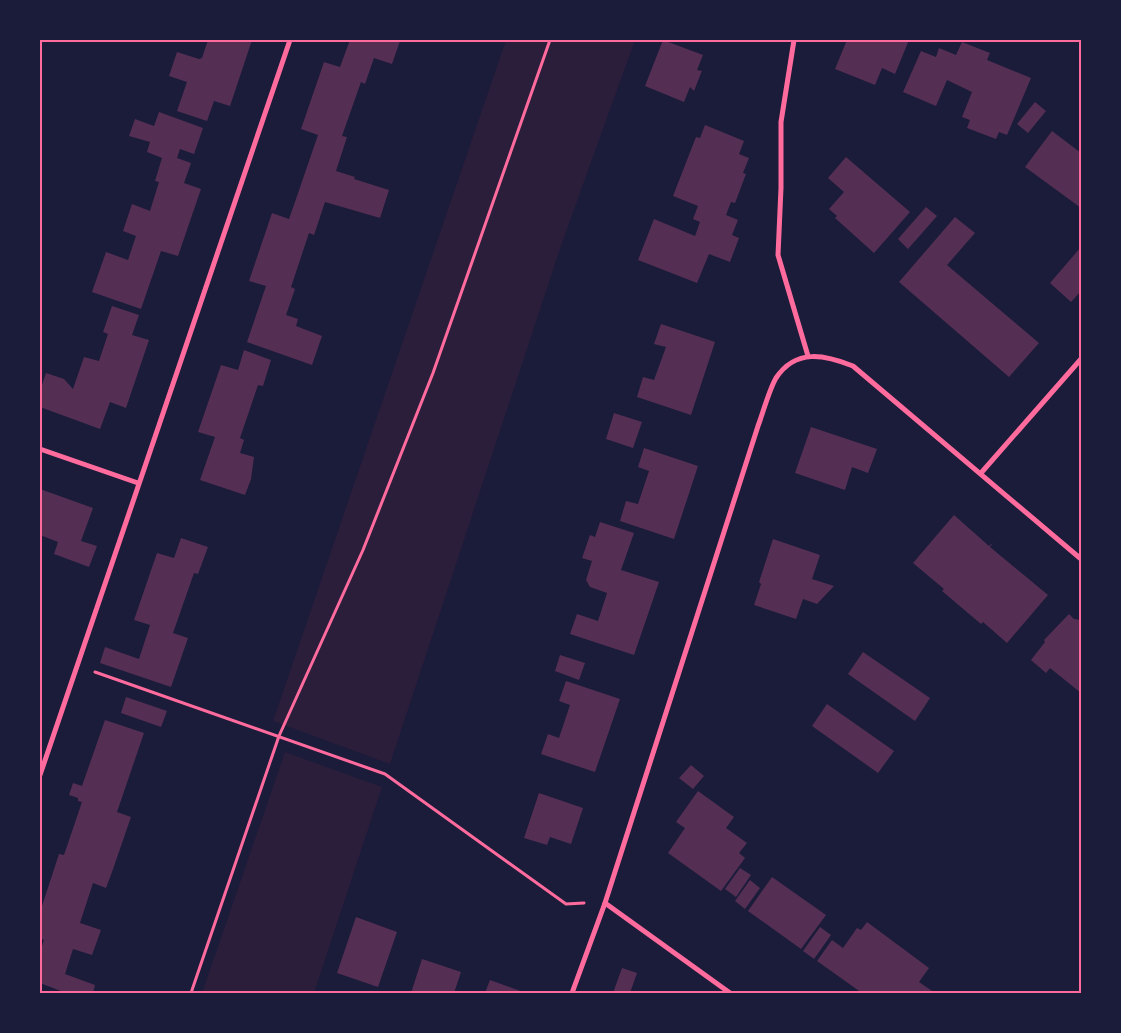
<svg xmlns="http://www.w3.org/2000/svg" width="1121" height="1033" font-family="Spectral,serif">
  <rect width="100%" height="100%" fill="#1b1b3a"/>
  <g fill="#2a1e3b">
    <polygon points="506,40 635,40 562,243 390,764 273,721"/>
    <polygon points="285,752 382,787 314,993 202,993"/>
  </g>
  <g fill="#542f53">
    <polygon points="208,40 252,40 230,106 214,101 207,121 177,111 187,82 169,76 177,52 199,59 202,58"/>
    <polygon points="350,40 400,41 392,64 374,58 365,84 361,82 342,136 347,137 336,171 355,177 354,179 389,190 380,218 325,202 314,235 309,233 291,287 295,289 286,315 298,319 296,326 322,336 312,365 247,342 266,286 249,281 272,213 289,219 296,199 318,135 301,129 324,62 340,67"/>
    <polygon points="663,40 703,55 697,70 702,71 701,73 694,91 690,87 684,102 645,86"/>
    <polygon points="847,40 889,40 893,42 894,40 909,40 895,74 882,68 875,85 835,69"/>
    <polygon points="962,42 990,53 987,60 1031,78 1007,135 999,132 996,139 967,128 970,120 962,117 972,92 947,80 936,106 903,92 921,51 936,57 939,48 956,55"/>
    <polygon points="1035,102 1046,111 1028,133 1017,124"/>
    <polygon points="159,112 203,128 194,154 180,149 177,158 191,163 184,183 201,189 178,256 161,251 141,309 92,292 106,252 128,260 136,236 123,231 132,204 150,211 159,182 155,181 162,158 147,152 150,142 129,136 135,119 154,126"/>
    <polygon points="705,125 744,141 739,154 749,158 743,173 746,174 735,203 731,202 726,215 738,220 732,235 739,238 730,262 709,254 697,283 638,260 654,219 695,236 700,222 693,219 698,206 673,196 696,137 700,138"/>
    <polygon points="1052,131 1081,153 1081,208 1025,167"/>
    <polygon points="846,157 910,212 874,253 835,218 837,216 829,209 844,192 828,178"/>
    <polygon points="926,207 937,216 908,249 898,239"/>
    <polygon points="955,217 975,233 947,265 1039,343 1009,377 899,282"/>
    <polygon points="1081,247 1081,291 1071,302 1050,283"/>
    <polygon points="112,306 139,315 132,335 149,340 126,408 110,402 100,429 40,407 40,391 46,373 64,379 73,389 84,357 99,361 108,334 103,332"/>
    <polygon points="661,324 715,342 691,415 637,397 643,377 654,380 666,347 654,344"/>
    <polygon points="244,350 271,360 263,386 258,385 240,438 244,440 240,453 254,457 251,479 245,495 200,480 215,437 198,432 221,365 238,370"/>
    <polygon points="614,413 642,422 633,448 606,439"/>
    <polygon points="811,427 877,449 868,473 852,467 845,490 795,473"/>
    <polygon points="644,448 698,466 674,539 620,521 626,501 638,504 649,471 638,467"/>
    <polygon points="40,489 93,508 81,541 97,546 89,567 54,554 58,542 40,535"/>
    <polygon points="954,515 989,546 993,543 990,547 1048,595 1007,643 983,622 981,624 942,591 944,589 913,563"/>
    <polygon points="600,522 634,533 621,570 659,582 634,655 570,634 577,614 598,621 607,593 590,587 586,580 592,561 582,558 590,535 595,537"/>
    <polygon points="181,538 208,547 198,574 194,573 173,633 188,638 171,687 100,663 105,647 139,659 150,625 134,620 157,553 174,558"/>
    <polygon points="773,539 820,555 812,579 834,586 817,604 803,599 796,619 754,605 761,584 759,582"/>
    <polygon points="1069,614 1074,619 1081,620 1081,693 1050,668 1046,673 1031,660 1045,642 1044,640"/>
    <polygon points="863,652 930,698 915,721 848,674"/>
    <polygon points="560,655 585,663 579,680 555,671"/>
    <polygon points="566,681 620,699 595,772 541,754 548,734 559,738 570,705 559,701"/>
    <polygon points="126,697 167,711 161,727 121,713"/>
    <polygon points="827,704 894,751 878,773 812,726"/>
    <polygon points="105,720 144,733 117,812 131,817 112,872 106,888 93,883 80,923 101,930 92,955 73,949 65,974 95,985 93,993 66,993 40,983 40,952 44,940 40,938 40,912 59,854 64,855 82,802 78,801 78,798 69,795 73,783 82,786"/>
    <polygon points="691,765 704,776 693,789 679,778"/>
    <polygon points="698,791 734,817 726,828 747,843 739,853 745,858 721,891 668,853 685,828 676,822"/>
    <polygon points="539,793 583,808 571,844 550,837 547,845 524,838"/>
    <polygon points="740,868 751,875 736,897 725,889"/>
    <polygon points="772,877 826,915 801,949 748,911"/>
    <polygon points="750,880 760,888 745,909 735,901"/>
    <polygon points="356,917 397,932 378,987 337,973"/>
    <polygon points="867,922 929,968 919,982 935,993 862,993 817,961 832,940 843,948 857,928 861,930"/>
    <polygon points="820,927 831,935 814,959 803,951"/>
    <polygon points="422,959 461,972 454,993 411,993"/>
    <polygon points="622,968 637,973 630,993 613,993"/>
    <polygon points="490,980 526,993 485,993"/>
  </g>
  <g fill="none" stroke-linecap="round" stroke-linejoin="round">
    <g stroke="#ff6b9d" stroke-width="3">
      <polyline points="95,672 385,774 566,904 584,903"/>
      <polyline points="191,993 279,736 363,550 433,373 550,40"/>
    </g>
    <g stroke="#ff6b9d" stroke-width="5">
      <polyline points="794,40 781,122 781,188 778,255 808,356"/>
      <polyline points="40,449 138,483"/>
      <polyline points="981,473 1081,359"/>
      <polyline points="40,775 290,40"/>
      <polyline points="572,993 605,903"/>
      <path d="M730 993 605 903 758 426C763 413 769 390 776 378 796 348 825 355 853 366L1081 559"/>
    </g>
  </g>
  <rect width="1121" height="1033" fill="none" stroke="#1b1b3a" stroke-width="82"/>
  <rect x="41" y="41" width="1039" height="951" fill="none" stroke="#ff6b9d" stroke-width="2"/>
</svg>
